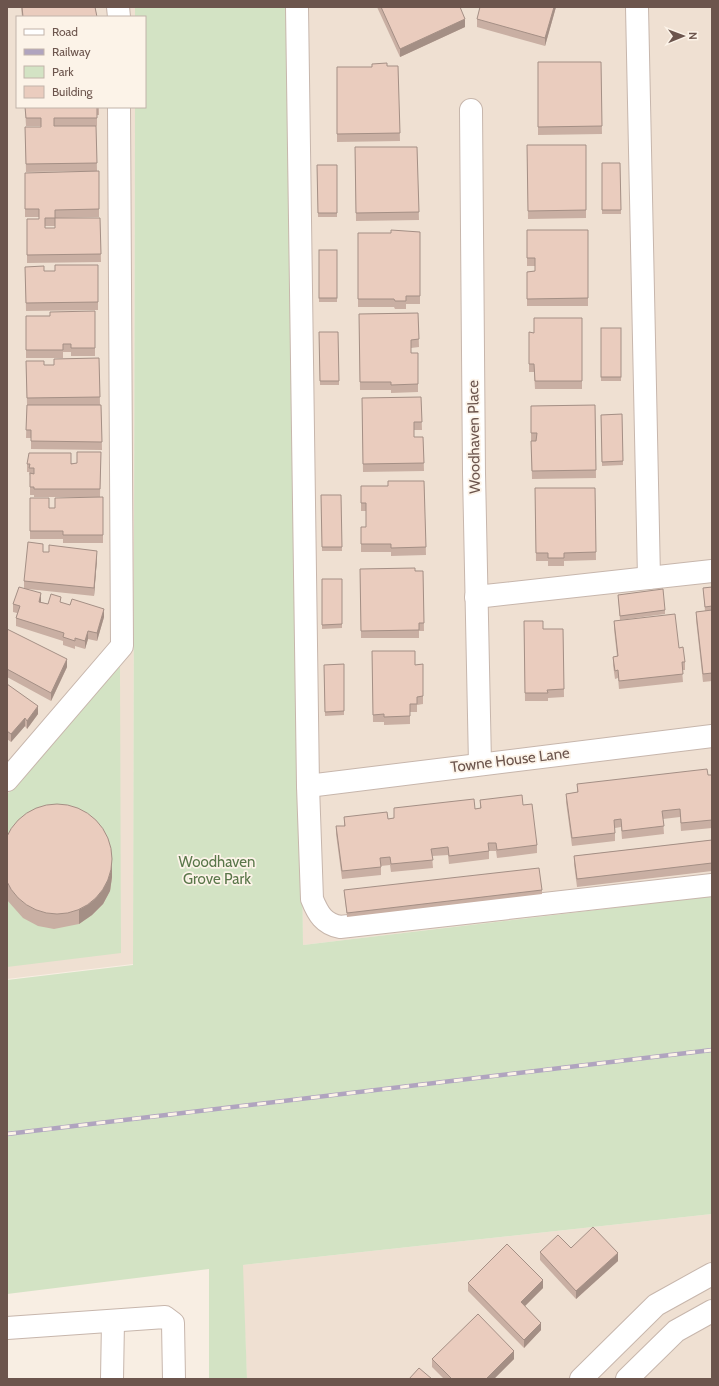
<svg xmlns="http://www.w3.org/2000/svg" width="719" height="1386" font-family="Cabin,sans-serif">
  <rect width="100%" height="100%" fill="#f8eee3"/>
  <g fill="#efe0d2">
    <polygon points="7,7 135,7 135,17 17,17 17,107 135,107 133,964 7,979"/>
    <polygon points="294,7 712,7 712,896 303,945"/>
    <polygon points="712,1214 712,1379 247,1379 242,1265"/>
  </g>
  <g fill="#d3e3c4">
    <polygon points="135,7 294,7 303,945 712,896 712,1214 243,1265 247,1379 209,1379 209,1269 7,1294 7,980 133,965 135,107 145,107 145,17 135,17"/>
    <polygon points="120,658 121,953 7,967 7,795"/>
  </g>
  <g fill="none" stroke-linecap="round" stroke-linejoin="round">
    <defs>
      <g id="minor">
        <polyline points="118,7 119,17"/>
        <path d="M297 7 308 786 312 899C318 914 324 924 340 927L712 885"/>
        <polyline points="637,7 649,578"/>
        <polyline points="471,110 474,473 480,764"/>
        <polyline points="476,597 712,571"/>
        <polyline points="7,780 122,646 119,107"/>
        <polyline points="308,786 712,736"/>
        <polyline points="7,1328 165,1317 173,1323 174,1379"/>
        <polyline points="112,1379 113,1321"/>
        <polyline points="581,1379 656,1305 712,1274"/>
        <polyline points="627,1379 676,1331 712,1311"/>
      </g>
    </defs>
    <use href="#minor" stroke="#c7b6ac" stroke-width="24"/>
    <use href="#minor" stroke="#fff" stroke-width="22"/>
    <defs>
      <polyline id="rail" points="7,1134 712,1050"/>
    </defs>
    <use href="#rail" stroke="#b0a4bf" stroke-width="4.5"/>
    <use href="#rail" stroke="#fcf3e8" stroke-width="3" stroke-dasharray="9" stroke-linecap="butt"/>
  </g>
  <g fill="#c9afa3" fill-rule="evenodd">
    <polygon points="21,7 95,7 97,17 22,17"/>
    <polygon points="377,7 460,7 465,27 400,57"/>
    <polygon points="556,7 545,46 477,27 477,19"/>
    <polygon points="538,62 601,62 602,134 538,135"/>
    <polygon points="387,66 398,66 400,141 337,142 337,67 372,67"/>
    <polygon points="25,107 99,107 99,115 97,115 97,126 54,126 96,126 97,171 26,172 25,127 41,127 41,126 26,126"/>
    <polygon points="527,145 586,145 586,218 528,219"/>
    <polygon points="355,147 417,147 419,220 356,221"/>
    <polygon points="602,163 620,163 621,214 602,214"/>
    <polygon points="317,165 337,165 337,217 318,217"/>
    <path d="M99 171V217L55 218H100L101 262 27 263V219H39V217H25V173ZM45 226H55V228H45Z"/>
    <polygon points="527,230 588,230 588,306 527,306 527,272 535,271 535,266 527,266"/>
    <polygon points="420,232 420,304 406,304 406,309 395,309 394,307 358,307 358,233 391,233"/>
    <rect x="319" y="250" width="18" height="52"/>
    <polygon points="98,265 98,310 26,311 25,267 44,271 55,271"/>
    <polygon points="95,311 95,356 71,356 71,352 63,352 63,358 26,358 26,316 50,316"/>
    <polygon points="418,313 419,347 411,348 411,353 418,353 418,392 391,393 391,390 360,390 359,314"/>
    <polygon points="582,318 582,389 535,389 534,372 529,372 529,332 534,333"/>
    <rect x="601" y="328" width="20" height="53"/>
    <polygon points="319,332 339,381 339,385 320,385"/>
    <polygon points="99,358 100,405 101,405 102,450 31,449 31,438 26,438 27,405 26,361 44,365 54,365"/>
    <polygon points="421,397 422,430 414,430 414,437 423,437 424,471 363,472 362,398"/>
    <polygon points="595,405 596,478 532,479 531,441 536,441 531,441 531,406"/>
    <polygon points="622,414 623,465 602,466 601,415"/>
    <polygon points="77,452 101,452 100,497 34,497 34,495 30,495 30,476 29,472 27,472 27,464 77,463"/>
    <polygon points="424,481 426,555 391,556 391,552 361,552 361,527 366,527 366,511 361,511 361,486 388,486"/>
    <polygon points="535,488 595,488 596,560 564,561 564,566 548,566 548,561 536,561"/>
    <polygon points="321,495 341,495 342,551 322,551"/>
    <polygon points="103,497 103,543 63,543 63,539 30,539 30,498 49,508 55,508"/>
    <polygon points="43,552 97,559 94,596 28,589 41,601 41,602 48,604 61,603 104,617 97,641 88,639 85,649 75,646 75,649 63,645 63,641 16,626 16,618 17,613 13,612 13,604 24,588 24,581"/>
    <polygon points="360,569 423,571 424,631 419,631 419,638 361,638"/>
    <polygon points="322,579 342,579 342,628 322,629"/>
    <polygon points="712,587 712,681 703,682 696,620 696,612 705,611 703,588"/>
    <polygon points="618,595 665,610 665,614 620,620"/>
    <polygon points="524,621 543,629 563,629 564,697 548,698 548,701 525,701"/>
    <polygon points="614,621 685,662 685,670 682,670 683,682 619,689 618,678 615,679 613,665 613,657 617,656 614,629"/>
    <polygon points="7,629 67,667 51,701 7,677"/>
    <polygon points="372,651 415,665 423,664 423,704 417,705 417,712 410,712 410,724 384,725 384,722 373,722"/>
    <polygon points="344,664 344,715 325,716 324,665"/>
    <polygon points="7,684 38,714 27,729 25,726 11,742 7,739"/>
    <polygon points="712,775 712,828 681,831 680,817 663,819 664,834 622,839 621,827 615,828 615,841 572,846 566,802 566,794 577,792 577,784"/>
    <polygon points="480,800 523,805 537,845 537,853 497,858 496,851 489,851 489,859 449,864 448,855 432,856 433,868 391,872 390,865 381,866 381,875 342,879 336,834 336,826 344,826 344,817 388,819 394,818 394,808 475,809 480,808"/>
    <polygon points="7,834 112,877 110,891 103,904 92,915 79,924 54,929 38,926 23,918 7,900"/>
    <polygon points="712,840 712,871 577,887 574,864 574,856"/>
    <polygon points="344,890 542,890 542,894 347,917"/>
    <polygon points="571,1248 618,1261 576,1299 540,1260 540,1252"/>
    <polygon points="468,1283 543,1288 525,1306 541,1330 524,1348 468,1291"/>
    <polygon points="432,1359 514,1359 494,1379 444,1379 432,1367"/>
  </g>
  <g fill="#a48f85">
    <polygon points="554,7 556,7 545,46 545,38"/>
    <polygon points="465,19 465,27 400,57 400,49"/>
    <polygon points="97,551 97,559 94,596 94,588"/>
    <polygon points="41,593 41,601 39,610 39,602"/>
    <polygon points="104,609 104,617 97,641 97,633"/>
    <polygon points="88,631 88,639 85,649 85,641"/>
    <polygon points="67,659 67,667 51,701 51,693"/>
    <polygon points="38,706 38,714 27,729 27,721"/>
    <polygon points="25,718 25,726 11,742 11,734"/>
    <polygon points="112,862 112,877 110,891 103,904 92,915 79,924 79,910"/>
    <polygon points="618,1253 618,1261 576,1299 576,1291"/>
    <polygon points="543,1280 543,1288 521,1310 521,1302"/>
    <polygon points="541,1323 541,1330 524,1348 524,1340"/>
    <polygon points="514,1351 514,1359 494,1379 486,1379"/>
  </g>
  <g fill="#eaccbe" stroke="#a48f85">
    <polygon points="22,7 95,7 97,17 23,17"/>
    <polygon points="381,7 460,7 465,19 400,49"/>
    <polygon points="480,7 554,7 545,38 477,19"/>
    <polygon points="538,62 601,62 602,126 538,127"/>
    <polygon points="387,63 387,66 398,66 400,133 337,134 337,67 372,67 372,64"/>
    <polygon points="25,107 97,107 97,118 54,118 54,126 96,126 97,163 26,164 25,127 41,127 41,118 26,118"/>
    <polygon points="527,145 586,145 586,210 528,211"/>
    <polygon points="355,147 417,147 419,212 356,213"/>
    <polygon points="602,163 620,163 621,210 602,210"/>
    <polygon points="317,165 337,165 337,213 318,213"/>
    <polygon points="99,171 99,209 55,210 55,218 45,218 45,228 55,228 55,218 100,218 101,254 27,255 27,219 39,219 39,209 25,209 25,173"/>
    <polygon points="391,230 420,232 420,296 406,296 406,301 395,301 394,299 358,299 358,233 391,233"/>
    <polygon points="527,230 588,230 588,298 527,299 527,272 535,271 535,258 527,258"/>
    <rect x="319" y="250" width="18" height="48"/>
    <polygon points="55,265 98,265 98,302 26,303 25,267 44,266 44,271 55,271"/>
    <polygon points="95,311 95,348 71,348 71,344 63,344 63,350 26,350 26,316 50,316 50,312"/>
    <polygon points="418,313 419,339 411,340 411,353 418,353 418,384 391,385 391,382 360,382 359,314"/>
    <polygon points="534,318 582,318 582,381 535,381 534,364 529,364 529,332 534,333"/>
    <rect x="601" y="328" width="20" height="49"/>
    <polygon points="319,332 338,332 339,381 320,381"/>
    <polygon points="99,358 100,397 27,398 26,361 44,361 44,365 54,365 54,359"/>
    <polygon points="421,397 422,422 414,422 414,437 423,437 424,463 363,464 362,398"/>
    <polygon points="27,405 101,405 102,442 31,441 31,430 26,430"/>
    <polygon points="595,405 596,470 532,471 531,441 536,441 537,433 531,433 531,406"/>
    <polygon points="622,414 623,461 602,462 601,415"/>
    <polygon points="77,452 101,452 100,489 34,489 34,487 30,487 30,473 34,474 34,468 29,468 30,464 27,464 29,453 71,453 71,464 77,463"/>
    <polygon points="388,481 424,481 426,547 391,548 391,544 361,544 361,527 366,527 366,503 361,503 361,486 388,486"/>
    <polygon points="535,488 595,488 596,552 564,553 564,558 548,558 548,553 536,553"/>
    <polygon points="321,495 341,495 342,547 322,547"/>
    <polygon points="103,497 103,535 63,535 63,531 30,531 30,498 49,498 49,508 55,508 55,498"/>
    <polygon points="28,542 43,544 43,552 49,552 49,545 97,551 94,588 24,581"/>
    <polygon points="415,568 415,571 423,571 424,623 419,623 419,630 361,631 360,569"/>
    <polygon points="322,579 342,579 342,624 322,625"/>
    <polygon points="19,587 41,593 39,602 48,604 51,594 61,597 60,602 70,605 72,599 104,609 97,633 88,631 85,641 75,638 75,641 63,637 64,633 16,618 20,606 13,604"/>
    <polygon points="712,587 712,606 705,607 703,588"/>
    <polygon points="663,589 665,610 620,616 618,595"/>
    <polygon points="712,610 712,673 703,674 696,612"/>
    <polygon points="675,614 679,648 683,647 685,662 682,662 683,674 619,681 618,670 615,671 613,657 618,656 614,621"/>
    <polygon points="524,621 543,621 543,629 563,629 564,689 547,690 548,693 525,693"/>
    <polygon points="7,629 67,659 51,693 7,669"/>
    <polygon points="372,651 415,651 415,665 423,664 423,696 417,697 417,704 410,704 410,716 384,717 384,714 373,715"/>
    <polygon points="344,664 344,711 325,712 324,665"/>
    <polygon points="7,684 38,706 27,721 25,718 11,734 7,731"/>
    <polygon points="707,769 708,775 712,775 712,820 681,823 680,809 662,811 664,826 622,831 621,819 614,820 615,833 572,838 566,794 578,792 577,784"/>
    <polygon points="522,795 523,805 532,804 537,845 497,850 496,843 488,843 489,851 449,856 448,847 431,849 433,860 391,864 390,857 380,858 381,867 342,871 336,826 345,826 344,817 387,812 388,819 394,818 394,808 474,799 475,809 481,808 480,800"/>
    <circle cx="57" cy="859" r="55"/>
    <polygon points="712,840 712,863 577,879 574,856"/>
    <polygon points="539,868 542,890 347,913 344,890"/>
    <polygon points="593,1227 618,1253 576,1291 540,1252 558,1235 571,1248"/>
    <polygon points="507,1244 543,1280 521,1302 541,1323 524,1340 468,1283"/>
    <polygon points="478,1314 514,1351 486,1379 452,1379 432,1359"/>
    <polygon points="419,1368 432,1379 409,1379"/>
  </g>
  <g text-anchor="middle" stroke-width="3.5" stroke-linejoin="round" paint-order="stroke">
    <g font-size="15" fill="#6c554d" stroke="#fcf3e8">
      <text transform="translate(474 437) rotate(-91)" y="5">Woodhaven Place</text>
      <text transform="translate(510 760) rotate(-7)" y="5">Towne House Lane</text>
    </g>
    <g font-size="15" fill="#5a774a" stroke="#fcf3e8">
      <text x="217" y="867">Woodhaven<tspan x="217" dy="17">Grove Park</tspan></text>
    </g>
  </g>
  <rect width="719" height="1386" fill="none" stroke="#6c554d" stroke-width="16"/>
  <rect x="16" y="16" width="130" height="92" fill="#fcf3e8" stroke="#c2b4aa"/>
  <rect x="24" y="29" width="20" height="6" fill="#ffffff" stroke="#c2b4aa"/>
  <text x="52" y="36" font-size="12" fill="#6c554d">Road</text>
  <rect x="24" y="49" width="20" height="6" fill="#b0a4bf" stroke="#c2b4aa"/>
  <text x="52" y="56" font-size="12" fill="#6c554d">Railway</text>
  <rect x="24" y="66" width="20" height="12" fill="#d3e3c4" stroke="#c2b4aa"/>
  <text x="52" y="76" font-size="12" fill="#6c554d">Park</text>
  <rect x="24" y="86" width="20" height="12" fill="#eaccbe" stroke="#c2b4aa"/>
  <text x="52" y="96" font-size="12" fill="#6c554d">Building</text>
  <g transform="translate(683 36) rotate(89)" stroke="#fcf3e8" stroke-width="3" paint-order="stroke">
  <path d="M0-3L7 15L0 10L-7 15Z" fill="#6c554d"/>
  <text y="-6" font-size="11" font-weight="bold" text-anchor="middle" fill="#6c554d">N</text>
  </g>
</svg>
